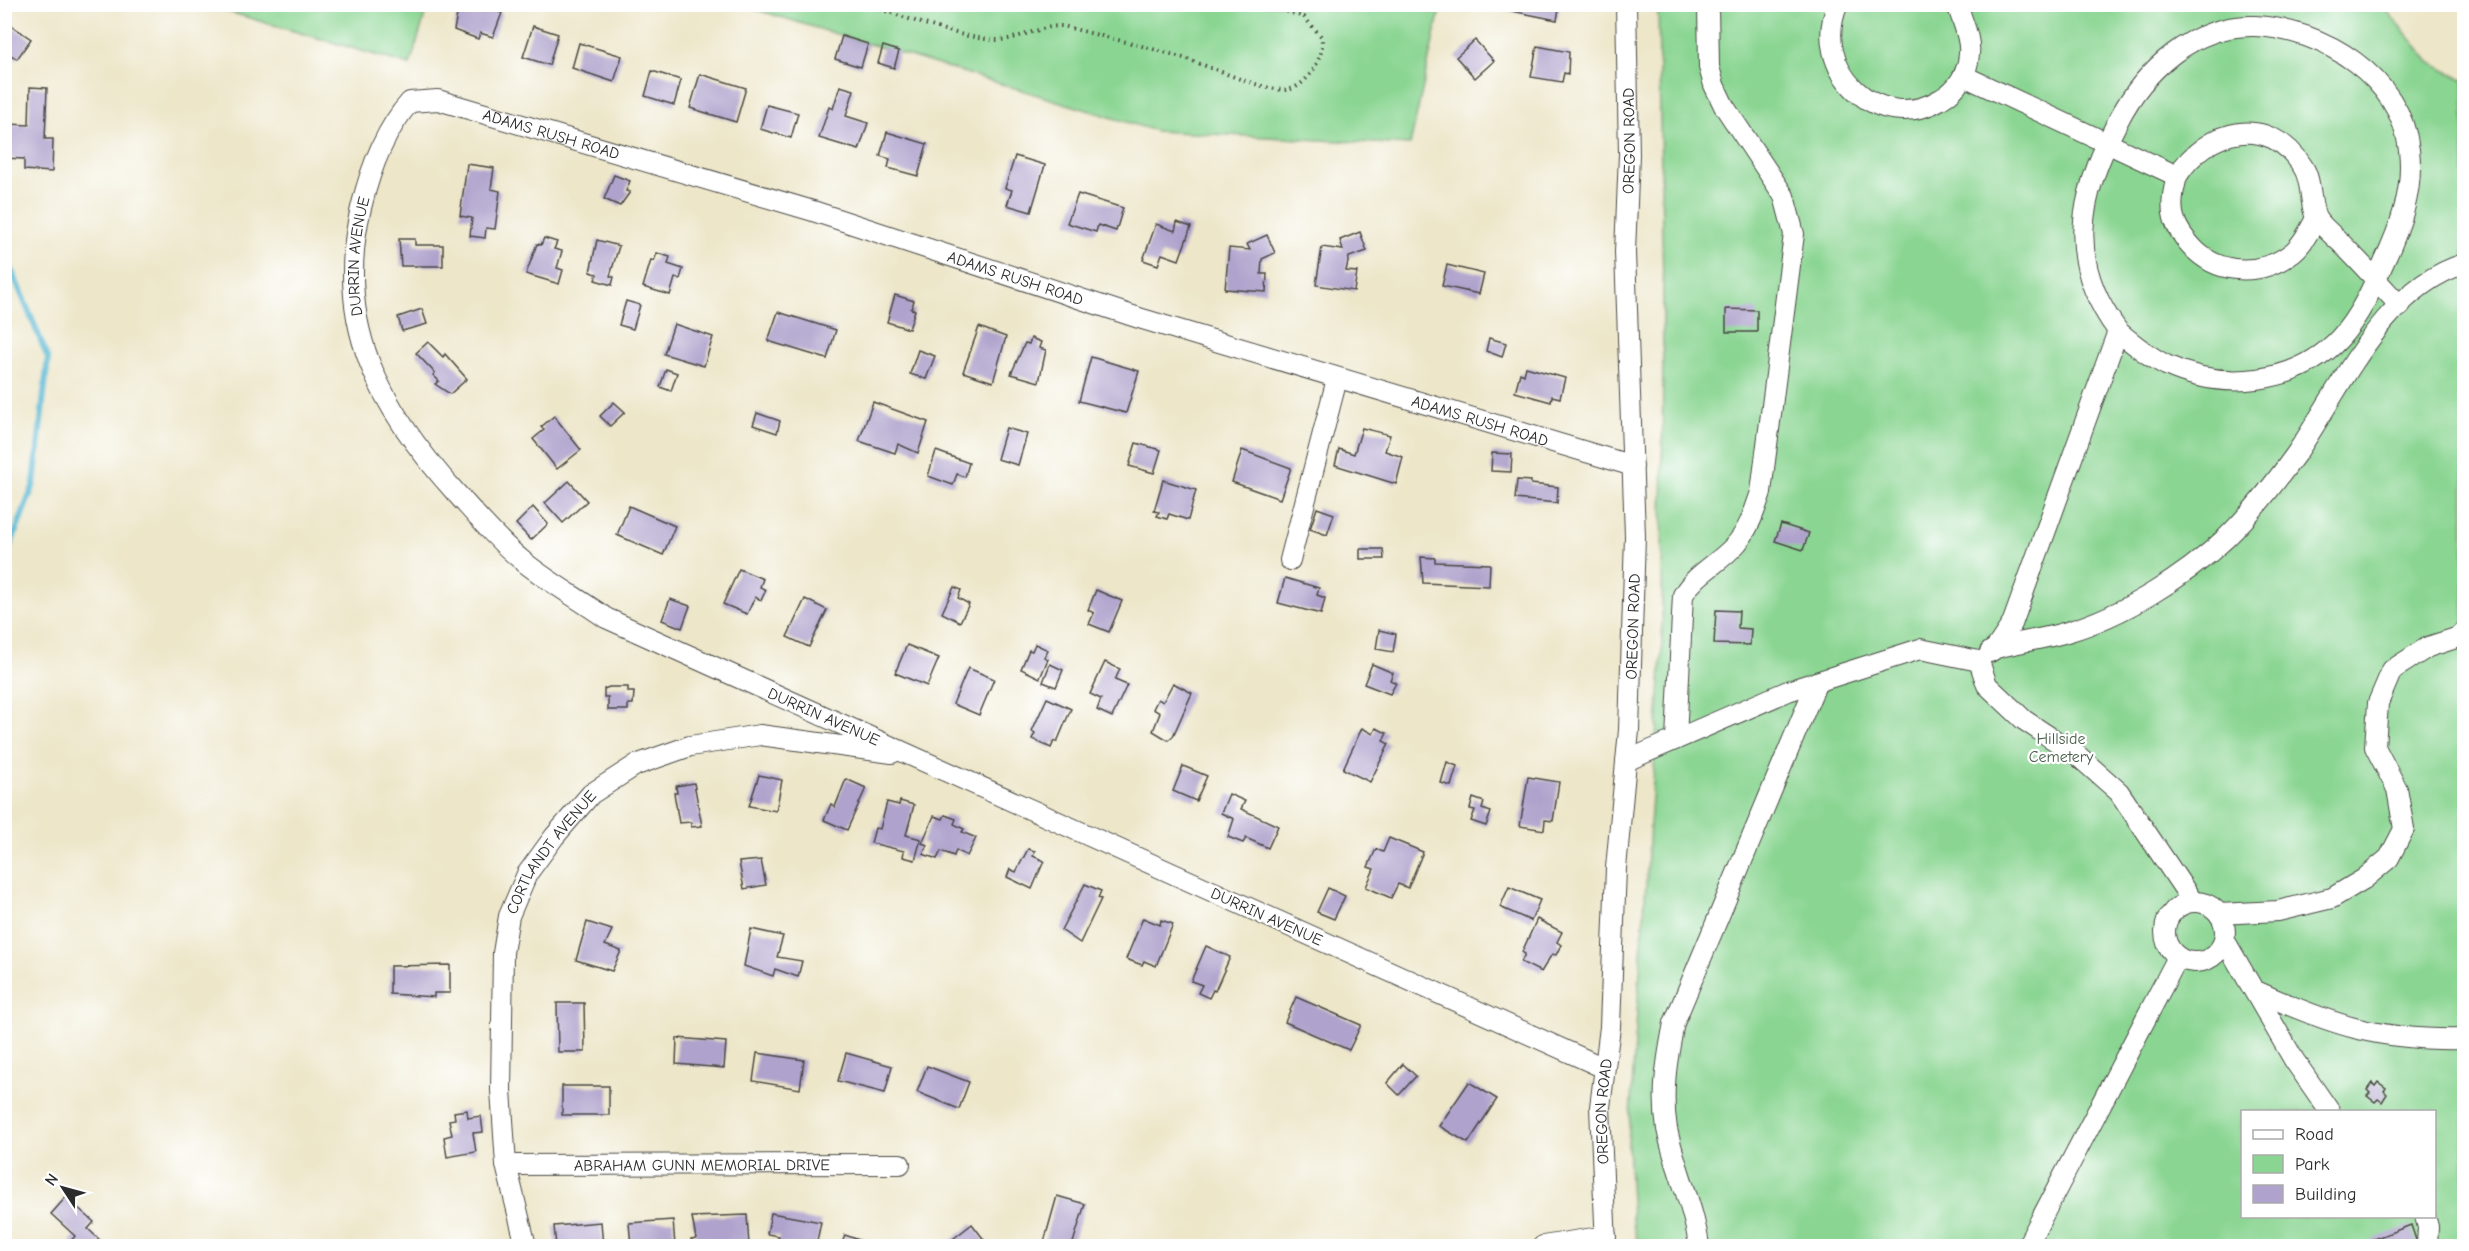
<svg xmlns="http://www.w3.org/2000/svg" width="2469" height="1251" font-family="'Comic Neue',sans-serif">
  <rect width="100%" height="100%" fill="#fff"/>
  <filter id="ink" filterUnits="userSpaceOnUse"><feTurbulence type="fractalNoise" baseFrequency=".0167" numOctaves="2"/><feDisplacementMap in="SourceGraphic" scale="12" xChannelSelector="R" yChannelSelector="G"/><feConvolveMatrix kernelMatrix="1 2 1 2 8 2 1 2 1" color-interpolation-filters="sRGB"/></filter>
  <filter id="wash" filterUnits="userSpaceOnUse"><feTurbulence type="fractalNoise" baseFrequency=".008" numOctaves="4" result="noise"/><feDisplacementMap in="SourceGraphic" scale="24" xChannelSelector="R" yChannelSelector="G"/><feGaussianBlur stdDeviation="1.35" result="paint"/><feColorMatrix in="noise" values="0 0 0 0 0 0 0 0 0 0 0 0 0 0 0 0 0 1.4 0 .05"/><feComposite in="paint" operator="in"/></filter>
  <g filter="url(#wash)">
    <rect width="100%" height="100%" fill="#ede6c9"/>
    <g fill="#8ad592" stroke="#5a805e" stroke-width="1.5" fill-rule="evenodd">
      <polygon points="205,5 428,5 410,65"/>
      <polygon points="741,5 1441,5 1410,145 1156,131"/>
      <path d="M1658 5H2382L2431 63 2464 80V1246H1638L1632 1219 1628 1144 1662 652 1663 286ZM2242 1112H2434V1216H2242Z"/>
    </g>
    <g fill="none" stroke-linecap="round" stroke-linejoin="round">
      <polyline stroke="#54b8d3" stroke-width="6" points="4,252 48,358 34,484 4,562"/>
    </g>
    <g id="blocks">
      <g fill="#afa2cc">
        <polygon points="459,4 477,4 502,13 493,37 480,33 478,39 454,30"/>
        <polygon points="1508,4 1560,4 1557,20 1507,10"/>
        <polygon points="6,22 31,39 17,59 4,51"/>
        <polygon points="533,26 558,34 549,65 523,57"/>
        <polygon points="842,36 868,44 861,67 835,59"/>
        <polygon points="1475,40 1494,61 1475,78 1456,57"/>
        <polygon points="579,43 622,56 614,82 572,68"/>
        <polygon points="883,46 899,51 894,68 878,63"/>
        <polygon points="1537,46 1569,52 1568,74 1564,73 1562,82 1531,77"/>
        <polygon points="652,71 681,80 674,105 645,96"/>
        <polygon points="700,74 746,88 736,122 690,108"/>
        <polygon points="840,86 854,90 846,116 868,123 859,150 819,138 829,107 833,109"/>
        <polygon points="30,87 47,88 45,139 53,139 52,172 24,170 24,159 4,158 4,130 7,130 8,124 29,125"/>
        <polygon points="767,105 798,113 791,138 760,129"/>
        <polygon points="887,132 927,144 918,176 888,168 890,159 880,156"/>
        <polygon points="1015,156 1045,165 1031,212 1007,205 1012,190 1005,188"/>
        <polygon points="467,164 494,168 491,189 500,191 495,229 486,228 485,238 470,236 472,218 460,216"/>
        <polygon points="614,175 630,181 626,191 630,192 620,206 604,199"/>
        <polygon points="1078,194 1123,208 1116,231 1098,225 1096,232 1067,223"/>
        <polygon points="1177,222 1191,227 1179,260 1162,254 1158,265 1143,260 1156,224 1175,231"/>
        <polygon points="1360,232 1367,251 1349,257 1346,271 1357,272 1354,291 1316,285 1322,247 1343,250 1340,240"/>
        <polygon points="1267,235 1275,253 1262,259 1261,274 1267,274 1266,292 1225,289 1229,248 1250,250 1247,244"/>
        <polygon points="544,238 557,242 554,249 562,251 557,268 563,270 559,284 526,274 537,244 541,245"/>
        <polygon points="399,239 415,239 415,245 443,245 443,266 401,266"/>
        <polygon points="597,240 619,246 610,276 614,277 612,285 595,280 597,274 590,272"/>
        <polygon points="657,253 670,257 668,264 683,269 680,279 675,278 670,295 643,287 651,260 654,261"/>
        <polygon points="1447,265 1484,274 1479,294 1442,286"/>
        <polygon points="895,295 914,301 911,309 915,310 909,329 887,322"/>
        <polygon points="626,301 640,305 633,329 619,325"/>
        <polygon points="422,309 427,324 402,331 398,317"/>
        <polygon points="1726,309 1757,310 1757,332 1726,332"/>
        <polygon points="778,312 836,330 827,359 768,341"/>
        <polygon points="674,324 713,337 704,366 664,354"/>
        <polygon points="979,327 1006,337 993,382 963,372"/>
        <polygon points="1031,338 1041,342 1039,348 1046,350 1039,382 1011,374 1025,343 1029,344"/>
        <polygon points="1489,338 1506,343 1502,357 1486,351"/>
        <polygon points="428,342 443,357 445,354 467,379 450,394 435,384 439,381 433,375 435,373 416,353"/>
        <polygon points="918,350 935,356 926,379 910,374"/>
        <polygon points="1091,357 1139,371 1126,413 1079,401"/>
        <polygon points="1526,367 1565,378 1560,398 1552,396 1551,402 1515,392 1520,373 1524,375"/>
        <polygon points="666,369 677,373 671,391 660,387"/>
        <polygon points="614,402 625,412 610,426 600,416"/>
        <polygon points="873,402 928,422 918,453 898,444 895,453 859,441"/>
        <polygon points="757,413 780,421 777,433 753,425"/>
        <polygon points="554,416 581,450 557,469 533,439 544,430 541,427"/>
        <polygon points="1006,428 1027,434 1018,465 997,459"/>
        <polygon points="1362,428 1390,435 1385,451 1403,457 1396,484 1335,465 1339,449 1354,454"/>
        <polygon points="1136,443 1161,450 1154,473 1129,466"/>
        <polygon points="1242,450 1291,468 1280,499 1232,482"/>
        <polygon points="936,451 969,463 965,477 957,474 953,485 928,476"/>
        <polygon points="1492,453 1512,454 1511,472 1491,471"/>
        <polygon points="1163,480 1196,490 1188,520 1169,514 1167,519 1157,516 1159,512 1154,511"/>
        <polygon points="1517,480 1531,481 1531,484 1558,487 1557,503 1515,499"/>
        <polygon points="569,481 587,501 563,523 545,503"/>
        <polygon points="629,506 675,526 663,555 617,535"/>
        <polygon points="533,507 548,524 531,540 516,524"/>
        <polygon points="1317,508 1334,514 1327,535 1310,529"/>
        <polygon points="1781,524 1809,533 1803,550 1775,541"/>
        <polygon points="1360,549 1383,549 1384,559 1360,559"/>
        <polygon points="1421,557 1435,558 1435,562 1490,564 1489,586 1423,583"/>
        <polygon points="739,569 763,579 760,587 766,590 761,600 755,597 747,614 723,604"/>
        <polygon points="1285,578 1319,588 1317,595 1325,598 1321,614 1278,603"/>
        <polygon points="954,587 961,590 958,598 969,604 960,622 942,613"/>
        <polygon points="1096,590 1122,601 1109,632 1089,624 1094,613 1088,610"/>
        <polygon points="670,599 690,606 682,628 662,620"/>
        <polygon points="805,599 827,610 809,647 787,637"/>
        <polygon points="1716,610 1739,611 1738,628 1751,629 1750,645 1714,644"/>
        <polygon points="1379,630 1396,634 1393,652 1376,649"/>
        <polygon points="1035,644 1048,650 1044,657 1048,659 1040,678 1021,669 1029,650 1032,651"/>
        <polygon points="907,645 939,658 927,686 895,673"/>
        <polygon points="1105,662 1120,669 1115,680 1127,685 1112,717 1097,710 1101,699 1090,694"/>
        <polygon points="1050,664 1063,670 1056,687 1043,682"/>
        <polygon points="1372,664 1393,673 1390,680 1396,683 1390,694 1364,684"/>
        <polygon points="968,668 994,679 979,715 953,704"/>
        <polygon points="1173,683 1192,693 1173,736 1168,740 1153,731 1160,713 1153,709 1158,699 1163,702"/>
        <polygon points="609,687 628,687 628,692 634,692 633,704 628,704 628,710 608,710 608,697 604,697 604,689"/>
        <polygon points="1047,698 1071,709 1057,742 1054,741 1051,748 1032,739 1035,733 1032,731"/>
        <polygon points="1362,728 1373,734 1376,728 1387,733 1383,741 1389,744 1370,782 1343,769"/>
        <polygon points="1447,762 1457,766 1451,786 1441,783"/>
        <polygon points="1183,766 1207,776 1196,801 1173,791"/>
        <polygon points="759,775 782,780 776,811 749,806"/>
        <polygon points="1528,777 1559,782 1553,821 1545,820 1544,830 1520,826"/>
        <polygon points="846,779 866,788 847,830 824,820 831,804 835,807"/>
        <polygon points="694,783 702,826 691,827 691,822 679,823 674,793 677,793 676,786"/>
        <polygon points="1229,794 1245,801 1241,809 1278,826 1268,848 1246,838 1243,843 1228,837 1234,819 1221,813"/>
        <polygon points="1473,798 1484,802 1482,809 1491,812 1486,826 1471,821 1475,810 1470,809"/>
        <polygon points="900,801 914,805 906,835 921,839 915,860 903,857 904,851 871,843 875,828 880,829 887,802 899,805"/>
        <polygon points="945,815 956,819 954,824 964,829 962,832 976,838 967,856 956,850 954,856 941,851 937,859 923,854 927,845 922,843 934,816 943,819"/>
        <polygon points="1389,838 1423,852 1408,888 1398,884 1391,898 1366,887 1374,869 1368,867 1376,849 1383,852"/>
        <polygon points="1028,849 1035,851 1033,856 1044,861 1032,889 1007,877 1010,869 1016,872"/>
        <polygon points="761,860 766,885 744,889 739,862"/>
        <polygon points="1085,884 1101,891 1098,898 1101,899 1080,943 1061,930"/>
        <polygon points="1509,887 1540,900 1531,921 1500,907"/>
        <polygon points="1328,888 1345,896 1334,919 1317,912"/>
        <polygon points="1143,918 1160,925 1161,920 1173,924 1156,966 1144,961 1142,965 1126,959"/>
        <polygon points="1537,919 1562,932 1557,942 1561,945 1556,955 1552,954 1541,972 1521,962 1525,954 1522,952"/>
        <polygon points="587,922 612,930 605,945 621,951 612,971 576,960"/>
        <polygon points="751,929 783,936 777,957 802,961 798,977 775,969 773,976 744,966"/>
        <polygon points="1206,946 1230,957 1215,991 1213,990 1209,998 1198,993 1202,985 1191,981"/>
        <polygon points="450,965 450,993 434,993 434,997 390,994 390,966"/>
        <polygon points="1296,997 1361,1025 1349,1050 1285,1022"/>
        <polygon points="557,1003 584,1003 585,1052 558,1052"/>
        <polygon points="677,1038 726,1042 724,1068 676,1064"/>
        <polygon points="757,1053 804,1060 800,1089 753,1081"/>
        <polygon points="846,1053 892,1066 885,1093 838,1081"/>
        <polygon points="1403,1064 1416,1076 1399,1095 1387,1083"/>
        <polygon points="927,1066 969,1082 959,1109 917,1092"/>
        <polygon points="1469,1082 1497,1099 1468,1143 1439,1126"/>
        <polygon points="2378,1082 2386,1088 2384,1091 2387,1094 2382,1102 2378,1099 2375,1102 2367,1096 2370,1093 2367,1090 2372,1083 2375,1086"/>
        <rect x="562" y="1086" width="47" height="29"/>
        <polygon points="467,1110 468,1118 481,1116 483,1132 473,1133 476,1152 447,1157 444,1137 452,1135 449,1120 455,1119 454,1112"/>
        <polygon points="1057,1196 1085,1204 1072,1246 1060,1246 1044,1242"/>
        <polygon points="66,1197 94,1222 88,1229 102,1242 97,1246 76,1246 70,1242 75,1236 51,1214"/>
        <polygon points="771,1213 821,1222 816,1246 777,1244 779,1236 767,1234"/>
        <polygon points="747,1215 749,1246 695,1246 691,1240 696,1239 692,1217"/>
        <polygon points="673,1220 675,1246 631,1246 629,1223"/>
        <polygon points="601,1222 603,1246 556,1246 554,1226"/>
        <polygon points="972,1224 989,1246 944,1246"/>
        <polygon points="2411,1225 2418,1246 2373,1246 2371,1240"/>
        <polygon points="845,1235 876,1246 841,1246"/>
      </g>
    </g>
  </g>
  <g filter="url(#ink)">
    <use href="#blocks" fill-opacity="0" stroke="#484743" stroke-width="1.5"/>
    <g fill="none" stroke-linecap="round" stroke-linejoin="round">
      <defs>
        <g id="minor">
          <path d="M1838 4C1809 69 1879 137 1941 99 1957 90 1968 73 1969 54 1971 40 1963 23 1959 10L1955 4"/>
          <path d="M1964 76 2177 176C2207 129 2269 112 2303 167 2313 182 2309 209 2318 220 2324 228 2333 235 2340 242 2361 263 2380 284 2400 306"/>
          <path d="M2177 176C2174 189 2171 200 2173 213 2175 227 2186 241 2196 251 2223 276 2264 275 2293 252 2303 244 2310 230 2316 218"/>
          <polyline points="1290,560 1337,379"/>
          <path d="M1996 648 2012 624 2118 331C2065 260 2079 195 2118 121 2144 70 2194 24 2255 26 2323 29 2401 77 2409 150 2414 190 2400 228 2383 264 2372 289 2359 317 2340 338 2297 385 2222 391 2166 365 2148 356 2133 344 2118 331"/>
          <path d="M1990 652 1996 648C2019 642 2044 639 2067 632 2122 616 2185 577 2226 538 2252 513 2275 483 2296 454 2341 389 2383 288 2464 264"/>
          <path d="M1676 739 1683 595C1696 573 1720 563 1737 543 1749 529 1755 510 1761 492L1794 234 1784 196 1724 106 1714 85 1709 67 1708 4"/>
          <polyline points="1626,761 1788,691 1920,649 1979,661 1987,685 2024,720 2077,755 2119,792 2193,902"/>
          <circle cx="2195" cy="932" r="30"/>
          <polyline points="2219,914 2278,911 2332,898 2364,879 2389,858 2404,829 2397,789 2375,747 2378,703 2392,670 2428,647 2459,637 2464,631"/>
          <polyline points="2224,939 2294,1060 2330,1112"/>
          <path d="M2254 990C2332 1025 2378 1041 2464 1039"/>
          <path id="s1" d="M1604 1068 606 618C579 599 549 582 524 562 499 542 478 517 457 494 380 409 333 324 361 208 370 170 384 131 410 102L438 100 813 211 1139 318 1633 466"/>
          <path id="s2" d="M506 1165 900 1164"/>
          <polyline points="2425,1216 2428,1227 2427,1246"/>
          <path id="s3" d="M526 1246 506 1165 501 1090 503 953 509 916 527 874 554 837 591 794 636 765 690 746 760 735 892 753"/>
          <polyline points="1543,1246 1606,1236"/>
          <path id="s4" d="M1606 1246 1600 1107 1610 1027 1616 868 1629 730 1635 536 1625 252 1629 154 1626 4"/>
          <path d="M1699 1246C1694 1206 1675 1169 1667 1129 1661 1093 1667 1059 1674 1023L1817 682"/>
          <polyline points="2027,1246 2178,957"/>
        </g>
      </defs>
      <use href="#minor" stroke="#484743" stroke-width="22"/>
      <path stroke="#484743" stroke-width="4" stroke-dasharray="1.5 4.5" stroke-linecap="butt" d="M863 4C900 15 958 38 995 40 1018 41 1040 25 1063 26 1104 37 1146 46 1187 59 1213 68 1257 88 1283 90 1305 91 1327 56 1321 36L1304 17 1264 4"/>
      <use href="#minor" stroke="#fff" stroke-width="20"/>
    </g>
  </g>
  <g text-anchor="middle" stroke-width="4.5" stroke-linejoin="round" paint-order="stroke">
    <g font-size="16" fill="#2b2b2b" stroke="#fff">
      <text dy="6" stroke="none"><textPath href="#s1" startOffset="1870">ADAMS RUSH ROAD</textPath></text>
      <text dy="6" stroke="none"><textPath href="#s4" startOffset="1107">OREGON ROAD</textPath></text>
      <text dy="6" stroke="none"><textPath href="#s1" startOffset="1557">DURRIN AVENUE</textPath></text>
      <text dy="6" stroke="none"><textPath href="#s1" startOffset="2356">ADAMS RUSH ROAD</textPath></text>
      <text dy="6" stroke="none"><textPath href="#s1" startOffset="2842">ADAMS RUSH ROAD</textPath></text>
      <text dy="6" stroke="none"><textPath href="#s4" startOffset="621">OREGON ROAD</textPath></text>
      <text transform="translate(824 716) rotate(24)" y="6">DURRIN AVENUE</text>
      <text dy="6" stroke="none"><textPath href="#s3" startOffset="410">CORTLANDT AVENUE</textPath></text>
      <text transform="translate(1267 916) rotate(24)" y="6">DURRIN AVENUE</text>
      <text dy="6" stroke="none"><textPath href="#s4" startOffset="135">OREGON ROAD</textPath></text>
      <text dy="6" stroke="none"><textPath href="#s2" startOffset="196">ABRAHAM GUNN MEMORIAL DRIVE</textPath></text>
    </g>
    <g font-size="16" fill="#485e4a" stroke="#fff">
      <text x="2061" y="744">Hillside<tspan x="2061" dy="18">Cemetery</tspan></text>
    </g>
  </g>
  <rect width="2469" height="1251" fill="none" stroke="#fff" stroke-width="24"/>
  <rect x="2241" y="1110" width="195" height="108" fill="#ffffff" stroke="#aaaaaa" stroke-width="1.5"/>
  <rect x="2253" y="1130" width="30" height="9" fill="#ffffff" stroke="#aaaaaa" stroke-width="1.5"/>
  <text x="2295" y="1140" font-size="18" fill="#2b2b2b">Road</text>
  <rect x="2253" y="1155" width="30" height="18" fill="#8ad592" stroke="#aaaaaa" stroke-width="1.5"/>
  <text x="2295" y="1170" font-size="18" fill="#2b2b2b">Park</text>
  <rect x="2253" y="1185" width="30" height="18" fill="#afa2cc" stroke="#aaaaaa" stroke-width="1.5"/>
  <text x="2295" y="1200" font-size="18" fill="#2b2b2b">Building</text>
  <g transform="translate(63 1188) rotate(306)" stroke="#ffffff" stroke-width="4.5" paint-order="stroke">
  <path d="M0-4.5L10 22L0 15L-10 22Z" fill="#2b2b2b"/>
  <text y="-9" font-size="16" font-weight="bold" text-anchor="middle" fill="#2b2b2b">N</text>
  </g>
</svg>
